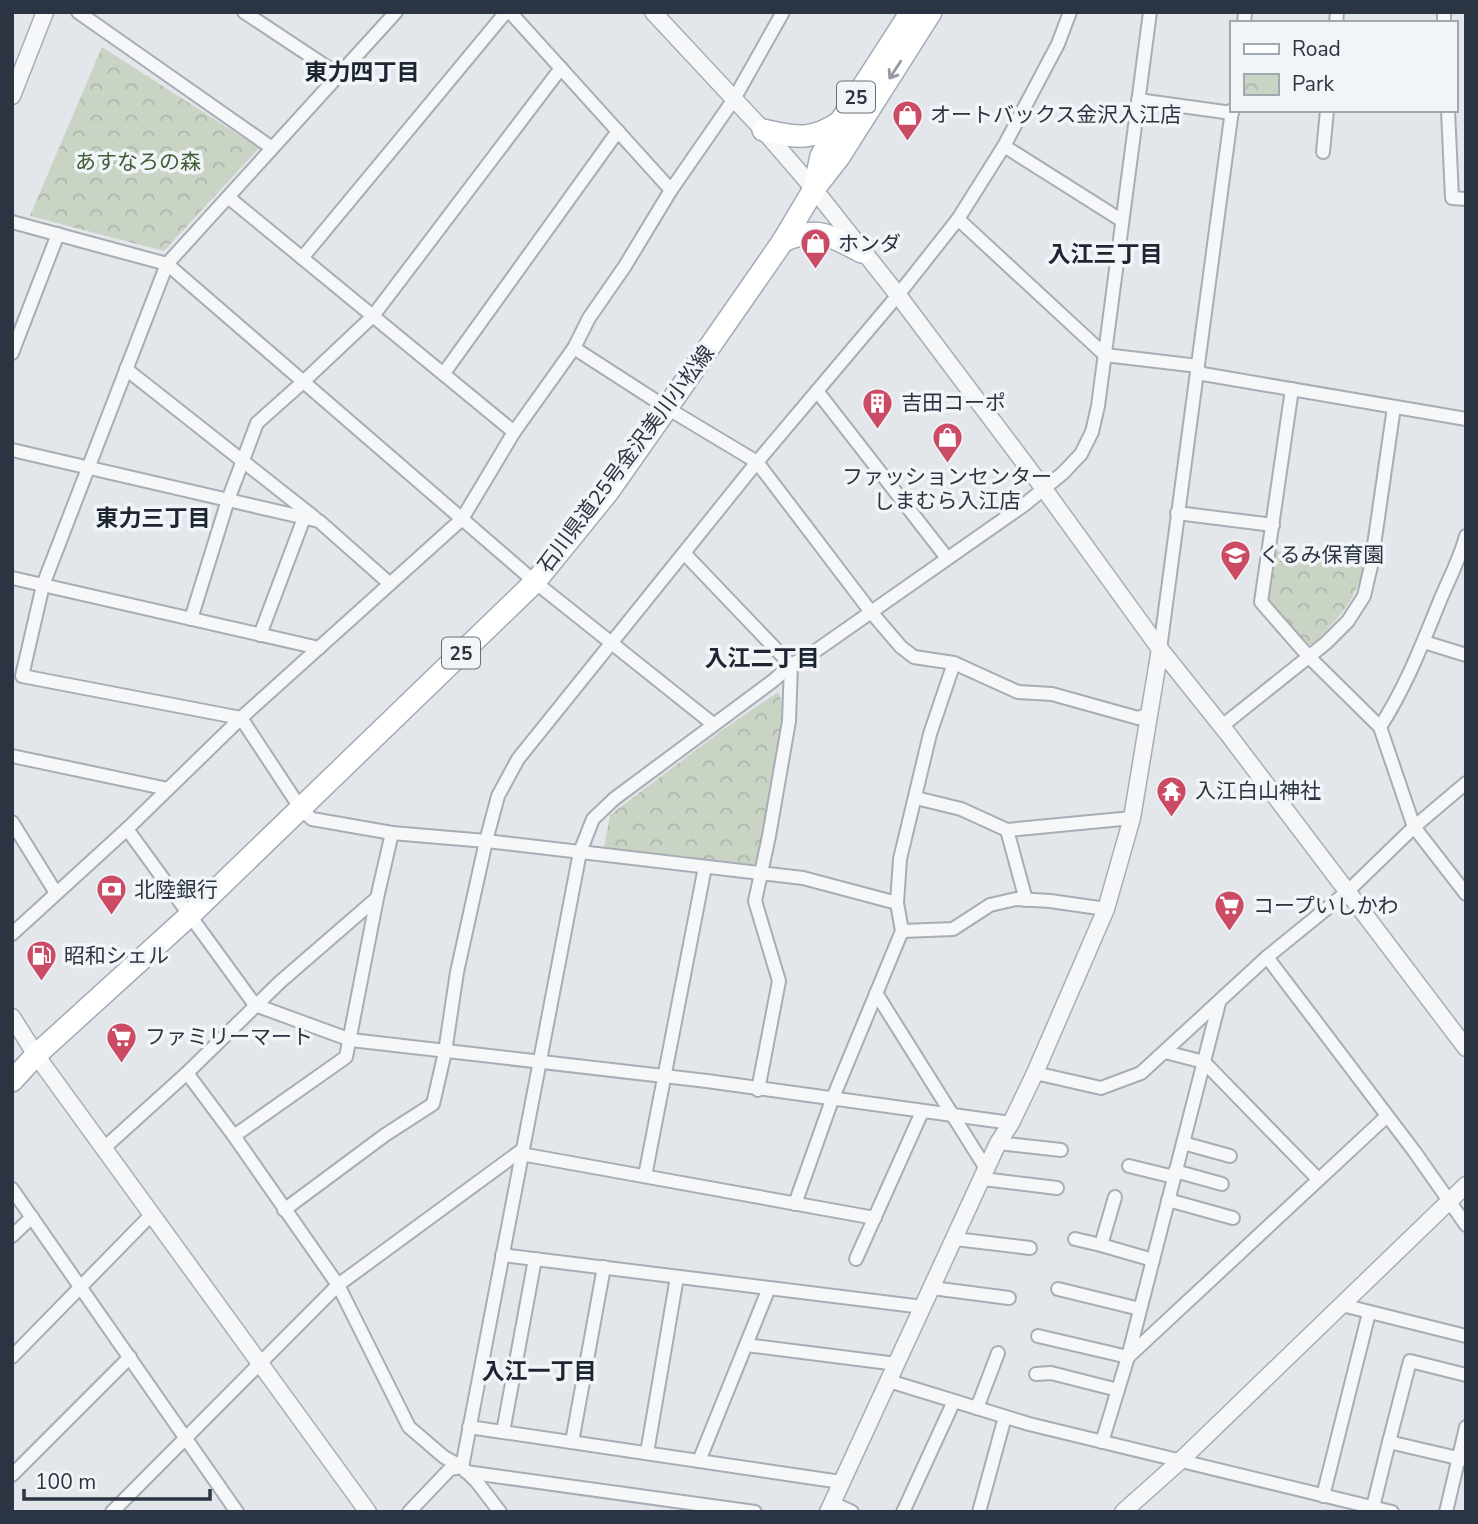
<svg xmlns="http://www.w3.org/2000/svg" width="1478" height="1524" font-family="'Nunito Sans','Noto Sans JP',sans-serif">
  <defs>
    <pattern id="park-crowns" width="20" height="18" patternUnits="userSpaceOnUse" patternTransform="scale(1.75)"><rect width="20" height="18" fill="#c9d4c4"/><path d="M2 6a3 3 0 1 1 6 0M12 15a3 3 0 1 1 6 0" fill="none" stroke="#adb7aa"/></pattern>
  </defs>
  <rect width="100%" height="100%" fill="#e3e6eb"/>
  <g fill="url(#park-crowns)">
    <polygon points="102,47 259,148 164,251 30,216"/>
    <path d="M1275 551 1364 563C1356 602 1339 617 1313 645L1308 644 1269 603Z"/>
    <polygon points="778,692 785,709 757,865 604,847 610,815 721,731"/>
  </g>
  <g fill="none" stroke-linecap="round" stroke-linejoin="round">
    <defs>
      <g id="minor">
        <polyline points="78,12 272,148"/>
        <polyline points="244,12 339,75"/>
        <polyline points="396,12 167,264 43,585 22,676 241,718 301,809 312,819 392,833 486,841 803,878 897,903"/>
        <polyline points="510,12 671,190"/>
        <polyline points="1444,12 1444,23"/>
        <polyline points="1244,23 1245,12"/>
        <polyline points="1336,23 1337,12"/>
        <polyline points="1138,100 1232,113"/>
        <polyline points="1448,110 1452,198 1466,199"/>
        <polyline points="1004,146 1121,220"/>
        <polyline points="1323,152 1327,110"/>
        <polyline points="228,197 514,432"/>
        <polyline points="958,219 1105,355 1198,366"/>
        <polyline points="12,222 167,264 535,582 713,724"/>
        <polyline points="302,258 506,12"/>
        <polyline points="574,348 667,408 757,462 871,612 901,647 914,657 954,663 1018,692 1052,694 1138,718 1147,715"/>
        <polyline points="12,353 58,234"/>
        <polyline points="126,369 315,518"/>
        <polyline points="444,373 618,131"/>
        <polyline points="1197,373 1466,419"/>
        <polyline points="1292,389 1261,602 1309,657 1380,727 1414,827 1466,894"/>
        <polyline points="817,391 947,558"/>
        <polyline points="12,450 319,521 389,583"/>
        <polyline points="1177,513 1273,525"/>
        <polyline points="684,553 791,665 789,721 769,836 755,901 779,981 758,1090"/>
        <polyline points="12,578 319,648"/>
        <polyline points="191,619 228,500 257,423 303,382 373,316 561,68"/>
        <polyline points="260,635 304,518"/>
        <polyline points="1424,642 1466,655"/>
        <polyline points="1160,649 1232,110"/>
        <polyline points="1222,726 1326,643 1348,621 1364,596 1371,566 1394,407"/>
        <path d="M1380 727C1406 687 1423 642 1441 598 1450 577 1460 558 1466 536"/>
        <polyline points="12,756 168,789"/>
        <polyline points="916,798 961,809 1007,830 1132,818"/>
        <polyline points="12,822 56,893"/>
        <polyline points="127,829 255,1005 351,1040 707,1081 1011,1123"/>
        <polyline points="1007,830 1026,900"/>
        <polyline points="902,931 953,929 990,905 1016,899 1050,901 1106,909"/>
        <polyline points="12,934 127,829 241,718 462,519 514,432 574,348 589,318 625,266 671,190 734,99 783,12"/>
        <polyline points="1267,957 1414,1151 1466,1225"/>
        <polyline points="876,993 987,1170"/>
        <polyline points="1165,1052 1204,1062 1318,1179"/>
        <polyline points="187,1073 234,1136 338,1285 409,1427 444,1457 462,1467 477,1482 500,1512"/>
        <polyline points="1035,1073 1101,1088 1141,1073 1267,957 1347,892 1414,827 1466,783"/>
        <polyline points="234,1136 346,1057 377,898"/>
        <polyline points="998,1143 1061,1150"/>
        <polyline points="1183,1143 1230,1156"/>
        <polyline points="104,1148 187,1073 280,982 377,898 392,833"/>
        <polyline points="521,1154 875,1218"/>
        <polyline points="1129,1166 1174,1177"/>
        <polyline points="1175,1171 1222,1184"/>
        <polyline points="645,1176 705,867"/>
        <polyline points="983,1179 1057,1188"/>
        <polyline points="12,1189 237,1512"/>
        <polyline points="1115,1197 1101,1245 1153,1260"/>
        <polyline points="1168,1200 1233,1218"/>
        <polyline points="795,1204 832,1100 902,931 897,903 900,859 930,734 954,663"/>
        <polyline points="284,1210 385,1135 433,1104 445,1052 457,972 486,841 498,796 518,759 757,462 898,295 958,219 1004,146 1058,44 1070,12"/>
        <polyline points="12,1236 32,1217"/>
        <polyline points="955,1239 1030,1248"/>
        <polyline points="1075,1239 1101,1245"/>
        <polyline points="502,1255 923,1307"/>
        <polyline points="856,1259 922,1112"/>
        <polyline points="932,1288 1009,1298"/>
        <polyline points="1058,1289 1140,1309"/>
        <polyline points="1342,1305 1466,1336"/>
        <polyline points="1038,1336 1128,1357"/>
        <polyline points="746,1345 897,1364"/>
        <polyline points="12,1357 152,1214"/>
        <polyline points="1128,1357 1387,1116"/>
        <polyline points="1036,1374 1051,1373 1118,1390"/>
        <polyline points="889,1381 1029,1424 1392,1512"/>
        <polyline points="977,1408 998,1353"/>
        <polyline points="469,1427 841,1482"/>
        <polyline points="503,1432 535,1259"/>
        <polyline points="572,1442 604,1267"/>
        <polyline points="1102,1442 1128,1357 1219,1003"/>
        <polyline points="1389,1442 1410,1361 1466,1375"/>
        <polyline points="647,1453 677,1277"/>
        <polyline points="699,1461 769,1288"/>
        <polyline points="462,1467 580,852 593,819 614,799 774,680 791,665 814,652 1024,505 1063,473 1081,454 1092,432 1098,406 1150,12"/>
        <polyline points="466,1472 755,1512"/>
        <polyline points="12,1475 130,1357"/>
        <polyline points="1323,1496 1369,1313"/>
        <polyline points="833,1503 852,1512"/>
        <polyline points="1373,1507 1389,1442 1466,1460"/>
        <polyline points="112,1512 338,1285 522,1150"/>
        <polyline points="409,1512 450,1469 462,1467"/>
        <polyline points="903,1512 954,1401"/>
        <polyline points="979,1512 1005,1417"/>
        <polyline points="1446,1512 1466,1427"/>
      </g>
      <g id="tertiary">
        <polyline points="653,12 763,130 814,189 898,295 1044,489 1160,649 1228,734 1466,1048"/>
        <polyline points="12,96 45,12"/>
        <polyline points="12,1017 36,1055 368,1512"/>
        <polyline points="828,1512 998,1143 1011,1123 1035,1073 1106,909 1132,818 1160,649"/>
        <polyline points="1123,1512 1179,1462 1466,1185"/>
      </g>
      <g id="primary">
        <path d="M763 130C795 137 810 142 840 122"/>
        <polyline points="815,183 821,156 840,122 911,12"/>
        <path d="M783 241C820 225 829 236 862 252"/>
        <polyline points="12,1081 36,1055 189,916 535,582 608,492 667,408 783,241 814,189 839,157 931,12"/>
      </g>
    </defs>
    <use href="#minor" stroke="#a8adb5" stroke-width="16"/>
    <use href="#tertiary" stroke="#a8adb5" stroke-width="19"/>
    <use href="#primary" stroke="#a2abb6" stroke-width="24"/>
    <use href="#minor" stroke="#f5f7f9" stroke-width="12"/>
    <use href="#tertiary" stroke="#f5f7f9" stroke-width="16"/>
    <use href="#primary" stroke="#fff" stroke-width="21"/>
  </g>
  <defs><path id="oneway-shaft" d="M-6 0H5M1.5-3L5.5 0L1.5 3" fill="none" stroke-width="1.6" stroke-linecap="round" stroke-linejoin="round" transform="scale(1.75)"/></defs>
  <use stroke="#959aa0" href="#oneway-shaft" transform="translate(895 70) rotate(123)"/>
  <defs>
    <symbol id="shop-pin" viewBox="-11 -11 22 30"><path d="M0 17L-7.5 6A9.5 9.5 0 1 1 7.5 6Z" fill="#cc4b64" stroke="#f2f5f8"/><path d="M-5-2.5h2.3a2.7 3.5 0 0 1 5.4 0H5L5.5 6h-11ZM-1.5-2.5h3a1.5 2.3 0 0 0-3 0Z" fill="#fff"/></symbol>
    <symbol id="building-pin" viewBox="-11 -11 22 30"><path d="M0 17L-7.5 6A9.5 9.5 0 1 1 7.5 6Z" fill="#cc4b64" stroke="#f2f5f8"/><path d="M-4-6H4V6H1V3H-1V6H-4ZM-2.5-4.3h1.7v1.8h-1.7ZM.8-4.3h1.7v1.8H.8ZM-2.5-1h1.7V.8h-1.7ZM.8-1h1.7V.8H.8Z" fill="#fff"/></symbol>
    <symbol id="school-pin" viewBox="-11 -11 22 30"><path d="M0 17L-7.5 6A9.5 9.5 0 1 1 7.5 6Z" fill="#cc4b64" stroke="#f2f5f8"/><path d="M0-5L7-2L0 1L-7-2ZM-4 1L0 2.5L4 1V4Q0 6-4 4Z" fill="#fff"/></symbol>
    <symbol id="temple-pin" viewBox="-11 -11 22 30"><path d="M0 17L-7.5 6A9.5 9.5 0 1 1 7.5 6Z" fill="#cc4b64" stroke="#f2f5f8"/><path d="M0-6L5-2H3V0L6.5 2.5H4V6H1.5V3h-3V6H-4V2.5H-6.5L-3 0V-2H-5Z" fill="#fff"/></symbol>
    <symbol id="bank-pin" viewBox="-11 -11 22 30"><path d="M0 17L-7.5 6A9.5 9.5 0 1 1 7.5 6Z" fill="#cc4b64" stroke="#f2f5f8"/><path d="M-6-4H6V4H-6ZM0-2.3a2.3 2.3 0 1 0 0 4.6a2.3 2.3 0 1 0 0-4.6Z" fill="#fff"/></symbol>
    <symbol id="supermarket-pin" viewBox="-11 -11 22 30"><path d="M0 17L-7.5 6A9.5 9.5 0 1 1 7.5 6Z" fill="#cc4b64" stroke="#f2f5f8"/><path d="M-6-5.5h2.5l.6 2H6L4.5 2H-2.5L-4.4-4H-6ZM-1.5 3.2a1.3 1.3 0 1 0 .1 0ZM3 3.2a1.3 1.3 0 1 0 .1 0Z" fill="#fff"/></symbol>
    <symbol id="fuel-pin" viewBox="-11 -11 22 30"><path d="M0 17L-7.5 6A9.5 9.5 0 1 1 7.5 6Z" fill="#cc4b64" stroke="#f2f5f8"/><path d="M-5.5-6h7V0h2V4h1.3V-2.5L3-4.5l.8-.8L6-3V5H2.5V1h-1V6h-7ZM-4.2-4.7v3.2H.2V-4.7Z" fill="#fff"/></symbol>
  </defs>
  <g fill-rule="evenodd">
    <use href="#shop-pin" x="890" y="98" width="35" height="47"/>
    <use href="#shop-pin" x="798" y="226" width="35" height="47"/>
    <use href="#building-pin" x="860" y="386" width="35" height="47"/>
    <use href="#shop-pin" x="930" y="420" width="35" height="47"/>
    <use href="#school-pin" x="1218" y="538" width="35" height="47"/>
    <use href="#temple-pin" x="1154" y="774" width="35" height="47"/>
    <use href="#bank-pin" x="94" y="872" width="35" height="47"/>
    <use href="#supermarket-pin" x="1212" y="888" width="35" height="47"/>
    <use href="#fuel-pin" x="24" y="938" width="35" height="47"/>
    <use href="#supermarket-pin" x="104" y="1020" width="35" height="47"/>
  </g>
  <g text-anchor="middle" stroke-width="7" stroke-linejoin="round" paint-order="stroke">
    <g fill="#f2f5f8" stroke="#676e79" stroke-width="2">
      <rect x="837" y="81.5" width="38" height="31" rx="5"/>
      <rect x="442" y="637.5" width="38" height="31" rx="5"/>
    </g>
    <g font-size="19" font-weight="bold" fill="#2b3442">
      <text x="856" y="104">25</text>
      <text x="461" y="660">25</text>
    </g>
    <g font-size="21" fill="#2b3442" stroke="#f2f5f8" text-anchor="start">
      <text x="930" y="122">オートバックス金沢入江店</text>
      <text x="838" y="251">ホンダ</text>
      <text x="901" y="410">吉田コーポ</text>
      <text x="947" y="484" text-anchor="middle">ファッションセンター<tspan x="947" dy="24">しまむら入江店</tspan></text>
      <text x="1259" y="562">くるみ保育園</text>
      <text x="1195" y="798">入江白山神社</text>
      <text x="134" y="897">北陸銀行</text>
      <text x="1253" y="913">コープいしかわ</text>
      <text x="64" y="963">昭和シェル</text>
      <text x="145" y="1044">ファミリーマート</text>
    </g>
    <g font-size="21" fill="#415e38" stroke="#f2f5f8">
      <text x="138" y="169">あすなろの森</text>
    </g>
    <g font-size="21" fill="#2b3442" stroke="#f2f5f8">
      <text transform="translate(626 459) rotate(-53)" y="7">石川県道25号金沢美川小松線</text>
    </g>
    <g font-size="23" font-weight="bold" fill="#1d2533" stroke="#f2f5f8">
      <text x="362" y="80">東力四丁目</text>
      <text x="1105" y="262">入江三丁目</text>
      <text x="153" y="526">東力三丁目</text>
      <text x="762" y="666">入江二丁目</text>
      <text x="539" y="1379">入江一丁目</text>
    </g>
  </g>
  <rect width="1478" height="1524" fill="none" stroke="#2b3442" stroke-width="28"/>
  <rect x="1230" y="21" width="228" height="91" fill="#f2f5f8" stroke="#a2a8af" stroke-width="2"/>
  <rect x="1244" y="44" width="35" height="10" fill="#ffffff" stroke="#a2a8af" stroke-width="2"/>
  <text x="1292" y="56" font-size="21" fill="#2b3442">Road</text>
  <rect x="1244" y="74" width="35" height="21" fill="url(#park-crowns)" stroke="#a2a8af" stroke-width="2"/>
  <text x="1292" y="91" font-size="21" fill="#2b3442">Park</text>
  <path d="M24 1489v10h186v-10" fill="none" stroke="#2b3442" stroke-width="3.5"/>
  <text x="35" y="1489" font-size="21" fill="#2b3442" stroke="#f2f5f8" stroke-width="5" paint-order="stroke">100 m</text>
</svg>
